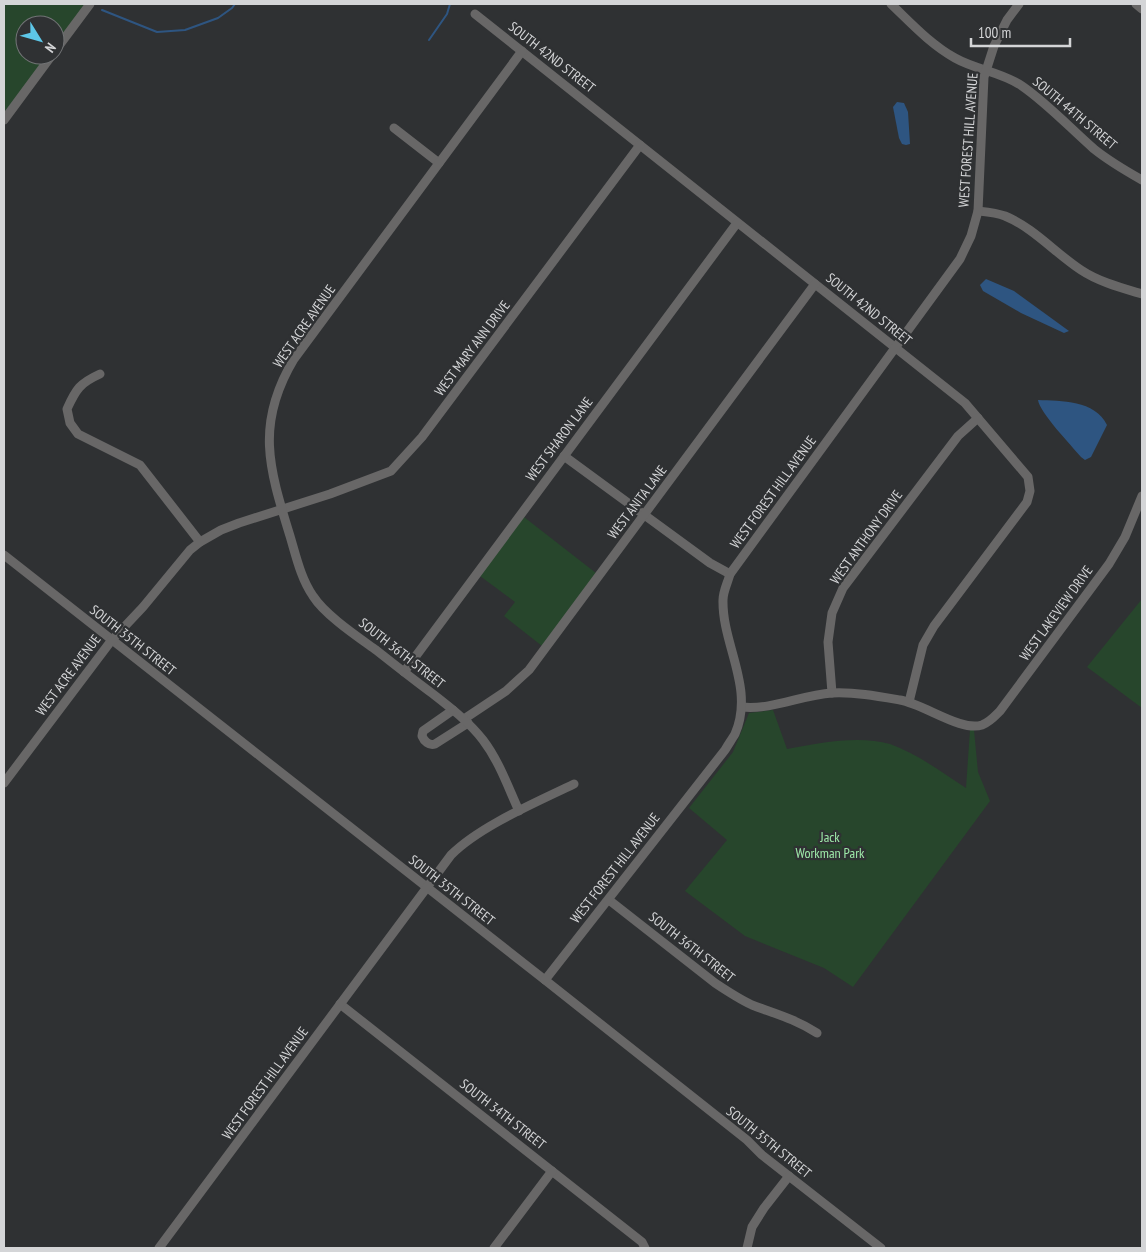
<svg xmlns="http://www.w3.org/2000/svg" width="1146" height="1252" font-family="'PT Sans Narrow',sans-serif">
  <rect width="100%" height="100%" fill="#2f3133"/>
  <g fill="#27462c">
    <polygon points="4,4 87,4 55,47 55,25 25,25 25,55 49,55 4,116"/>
    <polygon points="524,517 596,573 542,646 504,616 515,602 480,576"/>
    <polygon points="1142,599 1142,708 1087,667"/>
    <path d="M773 710 787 749C818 743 859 735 890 744 916 753 943 773 966 788L970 730H974L978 772 990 801 853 987 824 968 745 936 685 891 727 840 689 808 733 752 749 713Z"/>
  </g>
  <g fill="#2e5581">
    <polygon points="897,102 904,103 908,112 910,144 906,145 902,144 899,138 893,107"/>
    <polygon points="986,279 1014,291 1069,331 1064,333 1021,313 983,291 980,285"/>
    <path d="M1038 400C1061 401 1095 400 1107 425L1091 457 1085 460 1081 457C1071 445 1040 413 1038 400Z"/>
  </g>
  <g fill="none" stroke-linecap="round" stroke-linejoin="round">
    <g stroke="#2e5581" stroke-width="2">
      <polyline points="102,10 157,32 185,30 218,18 232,8 235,4"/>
      <polyline points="429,40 447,14 450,4"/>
    </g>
    <g stroke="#686767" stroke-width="9">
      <path d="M891 4C911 23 930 44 955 58 976 70 1002 72 1022 86 1048 104 1070 128 1094 149 1109 161 1126 171 1142 180"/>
      <polyline points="1136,4 1142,9"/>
      <polyline points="475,14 965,403 1028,477 1030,491 1027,502 934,626 923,645 909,702"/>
      <polyline points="55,51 90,4"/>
      <polyline points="4,120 52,55"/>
      <polyline points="394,128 439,163"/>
      <path d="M978 211C987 212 997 213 1005 216 1034 228 1055 253 1081 270 1099 282 1122 288 1142 294"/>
      <path d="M100 374C80 383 76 389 67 409L70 423 78 434 140 465 200 542"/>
      <polyline points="564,456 710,563 730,574"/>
      <polyline points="4,555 545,980 747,1140 762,1155 881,1248"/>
      <polyline points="404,672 737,223"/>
      <polyline points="832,693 828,642 832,613 843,588 958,436 978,418"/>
      <path d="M742 707C773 710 801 695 832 693 855 692 877 696 900 700 924 704 961 732 982 725 990 722 995 716 1000 711L1109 564 1125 537 1142 496"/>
      <path d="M453 710 423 731 422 736C424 741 429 746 435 744L468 723"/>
      <polyline points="464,719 506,691 529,670 815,284"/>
      <polyline points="4,783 111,641 143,607 190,550 200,542 221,530 239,523 330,494 391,471 422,437 640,145"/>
      <path d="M519 811C508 787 499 761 483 740 469 722 451 708 433 694 414 680 395 665 376 650 358 637 325 615 313 596 301 579 296 556 290 536 269 468 255 424 294 359L522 51"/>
      <path d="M609 900 715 983C727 991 739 999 752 1005 776 1014 795 1019 817 1033"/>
      <path d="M545 980 725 750C728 745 732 739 735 734 755 688 722 645 723 600 723 591 728 582 730 574L960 259 971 236 978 211 984 77 994 46 1007 20 1019 4"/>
      <polyline points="340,1004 642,1242 645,1248"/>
      <path d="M159 1248 451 855C480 826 537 802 574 784"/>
      <polyline points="494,1248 552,1171"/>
      <polyline points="747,1248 752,1227 764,1208 789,1176"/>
    </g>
  </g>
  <g text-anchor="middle" stroke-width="4.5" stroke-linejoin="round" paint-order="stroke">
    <g font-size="14" fill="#d4d5d7" stroke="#2f3133">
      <text transform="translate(552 57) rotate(38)" y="5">SOUTH 42ND STREET</text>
      <text transform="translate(1075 113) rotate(40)" y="5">SOUTH 44TH STREET</text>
      <text transform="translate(968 140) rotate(-86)" y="5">WEST FOREST HILL AVENUE</text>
      <text transform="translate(869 309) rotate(39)" y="5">SOUTH 42ND STREET</text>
      <text transform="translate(304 326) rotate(-55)" y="5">WEST ACRE AVENUE</text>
      <text transform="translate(472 348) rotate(-53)" y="5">WEST MARY ANN DRIVE</text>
      <text transform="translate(559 439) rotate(-53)" y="5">WEST SHARON LANE</text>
      <text transform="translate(773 492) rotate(-54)" y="5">WEST FOREST HILL AVENUE</text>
      <text transform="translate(637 502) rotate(-53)" y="5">WEST ANITA LANE</text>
      <text transform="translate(866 537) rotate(-54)" y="5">WEST ANTHONY DRIVE</text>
      <text transform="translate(1056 613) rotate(-54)" y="5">WEST LAKEVIEW DRIVE</text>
      <text transform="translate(133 640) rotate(38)" y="5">SOUTH 35TH STREET</text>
      <text transform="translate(402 653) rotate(38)" y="5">SOUTH 36TH STREET</text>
      <text transform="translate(68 675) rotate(-53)" y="5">WEST ACRE AVENUE</text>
      <text transform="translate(615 868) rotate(-52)" y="5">WEST FOREST HILL AVENUE</text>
      <text transform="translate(452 890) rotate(38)" y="5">SOUTH 35TH STREET</text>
      <text transform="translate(692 947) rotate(38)" y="5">SOUTH 36TH STREET</text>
      <text transform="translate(265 1083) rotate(-54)" y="5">WEST FOREST HILL AVENUE</text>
      <text transform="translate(503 1114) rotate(38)" y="5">SOUTH 34TH STREET</text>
      <text transform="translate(769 1142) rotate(39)" y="5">SOUTH 35TH STREET</text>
    </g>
    <g font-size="14" fill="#9eeaa9" stroke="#2f3133">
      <text x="830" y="842">Jack<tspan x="830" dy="16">Workman Park</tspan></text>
    </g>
  </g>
  <rect width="1146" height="1252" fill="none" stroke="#d4d5d7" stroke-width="10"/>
  <g transform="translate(40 40) rotate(127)"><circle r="24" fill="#2f3133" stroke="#717375"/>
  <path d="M0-4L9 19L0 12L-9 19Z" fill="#5dc7e8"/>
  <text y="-8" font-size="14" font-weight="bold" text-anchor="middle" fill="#d4d5d7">N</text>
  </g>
  <path d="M971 38v8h99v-8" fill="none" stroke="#d4d5d7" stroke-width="2.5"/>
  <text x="978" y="38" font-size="15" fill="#d4d5d7" stroke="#2f3133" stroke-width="4" paint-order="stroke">100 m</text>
</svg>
